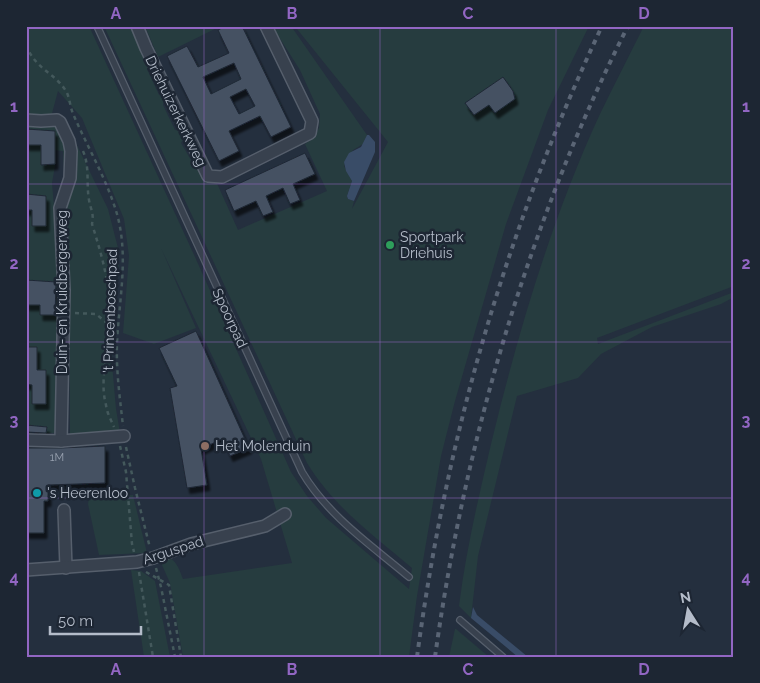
<svg xmlns="http://www.w3.org/2000/svg" width="760" height="683" font-family="Raleway,sans-serif">
  <defs>
    <filter id="shadow"><feDropShadow dx="3" dy="5.5" stdDeviation="1" flood-color="#0009"/></filter>
  </defs>
  <rect width="100%" height="100%" fill="#242f3e"/>
  <g fill="#263c3f">
    <path d="M26 26H89L195 257 291 472 307 496 326 518 409 589 412 568C373 535 334 507 307 463L104 26H132L149 65 147 69 159 95 164 97 163 105 175 130 181 131 184 137 181 143 195 167 200 169 215 179 238 230 327 191 305 144 312 139 319 128 320 114 300 70 272 26H291L367 135 363 144 353 150 344 166 352 181 347 196 348 199 354 201 352 209 388 142 297 29 301 26H589L548 110 506 224 455 401 441 456 417 596 409 657H183L170 583 158 556C174 555 178 565 183 579L292 563 261 459 161 248 196 328 154 344 123 333 129 256 124 219 82 118 58 91 51 117 61 116 70 131 108 209 118 248 119 268 112 363 116 409 120 433 70 434 69 270 63 151 53 150 55 166 52 183 60 278 59 433H26Z"/>
    <polygon points="145,26 221,26 158,57"/>
    <path d="M644 26H734V286L597 338 598 344 734 292V297L721 304 652 327 601 354 578 378 517 396 478 556 471 618 459 606C466 550 479 495 492 440 519 329 552 218 600 114 614 85 629 56 644 26Z"/>
    <polygon points="133,495 147,553 99,555 88,504 89,498"/>
    <polygon points="131,570 141,571 155,581 170,657 144,657"/>
    <polygon points="455,629 456,629 489,657 449,657"/>
  </g>
  <g fill="#394c67">
    <polygon points="367,135 369,135 375,142 375,152 354,201 348,199 347,196 352,181 346,171 344,162 349,153 361,147"/>
    <polygon points="473,607 477,615 528,657 518,657 471,618"/>
  </g>
  <g fill="#455162" stroke="#1f2835" fill-rule="evenodd" filter="url(#shadow)">
    <path d="M226 26H242L291 127 271 137 260 116 229 131 239 151 219 161 167 56 187 46 198 67 229 53 218 30ZM234 63 241 79 211 94 203 77ZM246 89 255 106 239 114 230 97Z"/>
    <polygon points="503,77 513,91 515,99 495,113 489,105 474,115 465,103"/>
    <polygon points="26,129 55,131 55,164 41,165 41,145 26,145"/>
    <polygon points="305,153 315,174 293,184 300,200 290,204 283,188 266,196 273,212 263,216 256,201 234,211 225,190"/>
    <polygon points="26,194 46,196 46,226 32,226 32,210 26,210"/>
    <polygon points="26,280 56,282 55,315 40,315 40,305 26,305"/>
    <polygon points="196,331 249,448 230,456 222,439 201,449 207,485 187,488 170,388 177,386 159,348"/>
    <polygon points="26,347 37,347 37,370 46,370 46,404 32,404 32,385 26,384"/>
    <polygon points="26,425 47,427 46,433 26,432"/>
    <polygon points="105,446 105,483 48,485 48,501 44,501 44,533 26,533 26,448 61,448"/>
  </g>
  <g fill="none" stroke-linecap="round" stroke-linejoin="round">
    <defs>
      <g id="lane">
        <path d="M97 26 302 472C328 516 371 545 409 577"/>
        <polyline points="460,620 503,657"/>
      </g>
      <g id="street">
        <polyline points="137,26 146,48 208,176 222,177 310,133 312,121 266,26"/>
        <polyline points="26,120 41,121 57,120 60,122 69,141 71,151 70,178 60,208 64,290 61,441"/>
        <polyline points="26,440 61,441 124,436"/>
        <polyline points="64,510 66,568"/>
        <polyline points="26,570 137,562 153,558 191,544 265,526 285,514"/>
      </g>
    </defs>
    <use href="#lane" stroke="#565f6c" stroke-width="8"/>
    <use href="#street" stroke="#565f6c" stroke-width="14"/>
    <g stroke="#44595c" stroke-width="2.5" stroke-dasharray="4 4" stroke-linecap="butt">
      <path d="M26 45C36 70 54 72 66 91 70 98 70 108 74 116 88 148 107 180 117 214 129 257 119 299 117 343 116 371 120 399 123 426"/>
      <path d="M83 151C90 167 86 183 89 200 91 211 94 212 92 224 103 259 111 287 110 325 109 351 99 379 106 405 107 413 111 420 114 427"/>
      <polyline points="75,313 96,314 118,332"/>
      <polyline points="120,446 126,472 132,544 134,552"/>
      <polyline points="126,447 135,488 150,548"/>
      <polyline points="156,568 161,587 175,657"/>
      <polyline points="139,572 153,657"/>
      <polyline points="146,572 169,585 181,657"/>
    </g>
    <use href="#lane" stroke="#38414e" stroke-width="5.5"/>
    <use href="#street" stroke="#38414e" stroke-width="11"/>
    <g stroke="#5a6575" stroke-width="4" stroke-dasharray="5 5" stroke-linecap="butt">
      <path d="M417 657C447 434 506 230 602 26"/>
      <path d="M435 657C465 441 529 221 628 26"/>
    </g>
  </g>
  <path fill="none" stroke="#9266c3" stroke-width="1" stroke-opacity="0.55" d="M204 26V657M380 26V657M556 26V657M26 184H734M26 342H734M26 498H734"/>
  <circle fill="#2e9e5b" stroke="#1d2633" stroke-width="2" cx="390" cy="245" r="5"/>
  <circle fill="#8d6e63" stroke="#1d2633" stroke-width="2" cx="205" cy="446" r="5"/>
  <circle fill="#0f9aa8" stroke="#1d2633" stroke-width="2" cx="37" cy="493" r="5"/>
  <g text-anchor="middle" stroke-width="5" stroke-linejoin="round" paint-order="stroke">
    <g font-size="11" fill="#98a1af">
      <text x="57" y="461">1M</text>
    </g>
    <g font-size="14" fill="#b4bcc9" stroke="#1d2633">
      <text transform="translate(176 111) rotate(64)" y="5">Driehuizerkerkweg</text>
      <text transform="translate(62 292) rotate(-90)" y="5">Duin- en Kruidbergerweg</text>
      <text transform="translate(110 311) rotate(-88)" y="5">'t Princenboschpad</text>
      <text transform="translate(230 318) rotate(65)" y="5">Spoorpad</text>
      <text transform="translate(173 550) rotate(-18)" y="5">Arguspad</text>
    </g>
    <g font-size="14" fill="#b4bcc9" stroke="#1d2633" text-anchor="start">
      <text x="400" y="242">Sportpark<tspan x="400" dy="16">Driehuis</tspan></text>
      <text x="215" y="451">Het Molenduin</text>
      <text x="47" y="498">'s Heerenloo</text>
    </g>
  </g>
  <rect width="760" height="683" fill="none" stroke="#1d2633" stroke-width="55"/>
  <g transform="translate(688 610) rotate(349)" stroke="#1d2633" stroke-width="4" paint-order="stroke">
  <path d="M0-4L9 19L0 12L-9 19Z" fill="#b4bcc9"/>
  <text y="-8" font-size="14" font-weight="bold" text-anchor="middle" fill="#b4bcc9">N</text>
  </g>
  <path d="M50 626v8h91v-8" fill="none" stroke="#b4bcc9" stroke-width="2.5"/>
  <text x="58" y="626" font-size="15" fill="#b4bcc9" stroke="#1d2633" stroke-width="4" paint-order="stroke">50 m</text>
  <rect x="28" y="28" width="704" height="628" fill="none" stroke="#9266c3" stroke-width="2"/>
  <g font-size="16" text-anchor="middle" font-weight="bold" fill="#9266c3">
    <text x="116" y="19">A</text>
    <text x="292" y="19">B</text>
    <text x="468" y="19">C</text>
    <text x="644" y="19">D</text>
    <text x="14" y="112">1</text>
    <text x="746" y="112">1</text>
    <text x="14" y="269">2</text>
    <text x="746" y="269">2</text>
    <text x="14" y="426">3</text>
    <text x="746" y="426">3</text>
    <text x="14" y="583">4</text>
    <text x="746" y="583">4</text>
    <text x="116" y="675">A</text>
    <text x="292" y="675">B</text>
    <text x="468" y="675">C</text>
    <text x="644" y="675">D</text>
  </g>
</svg>
